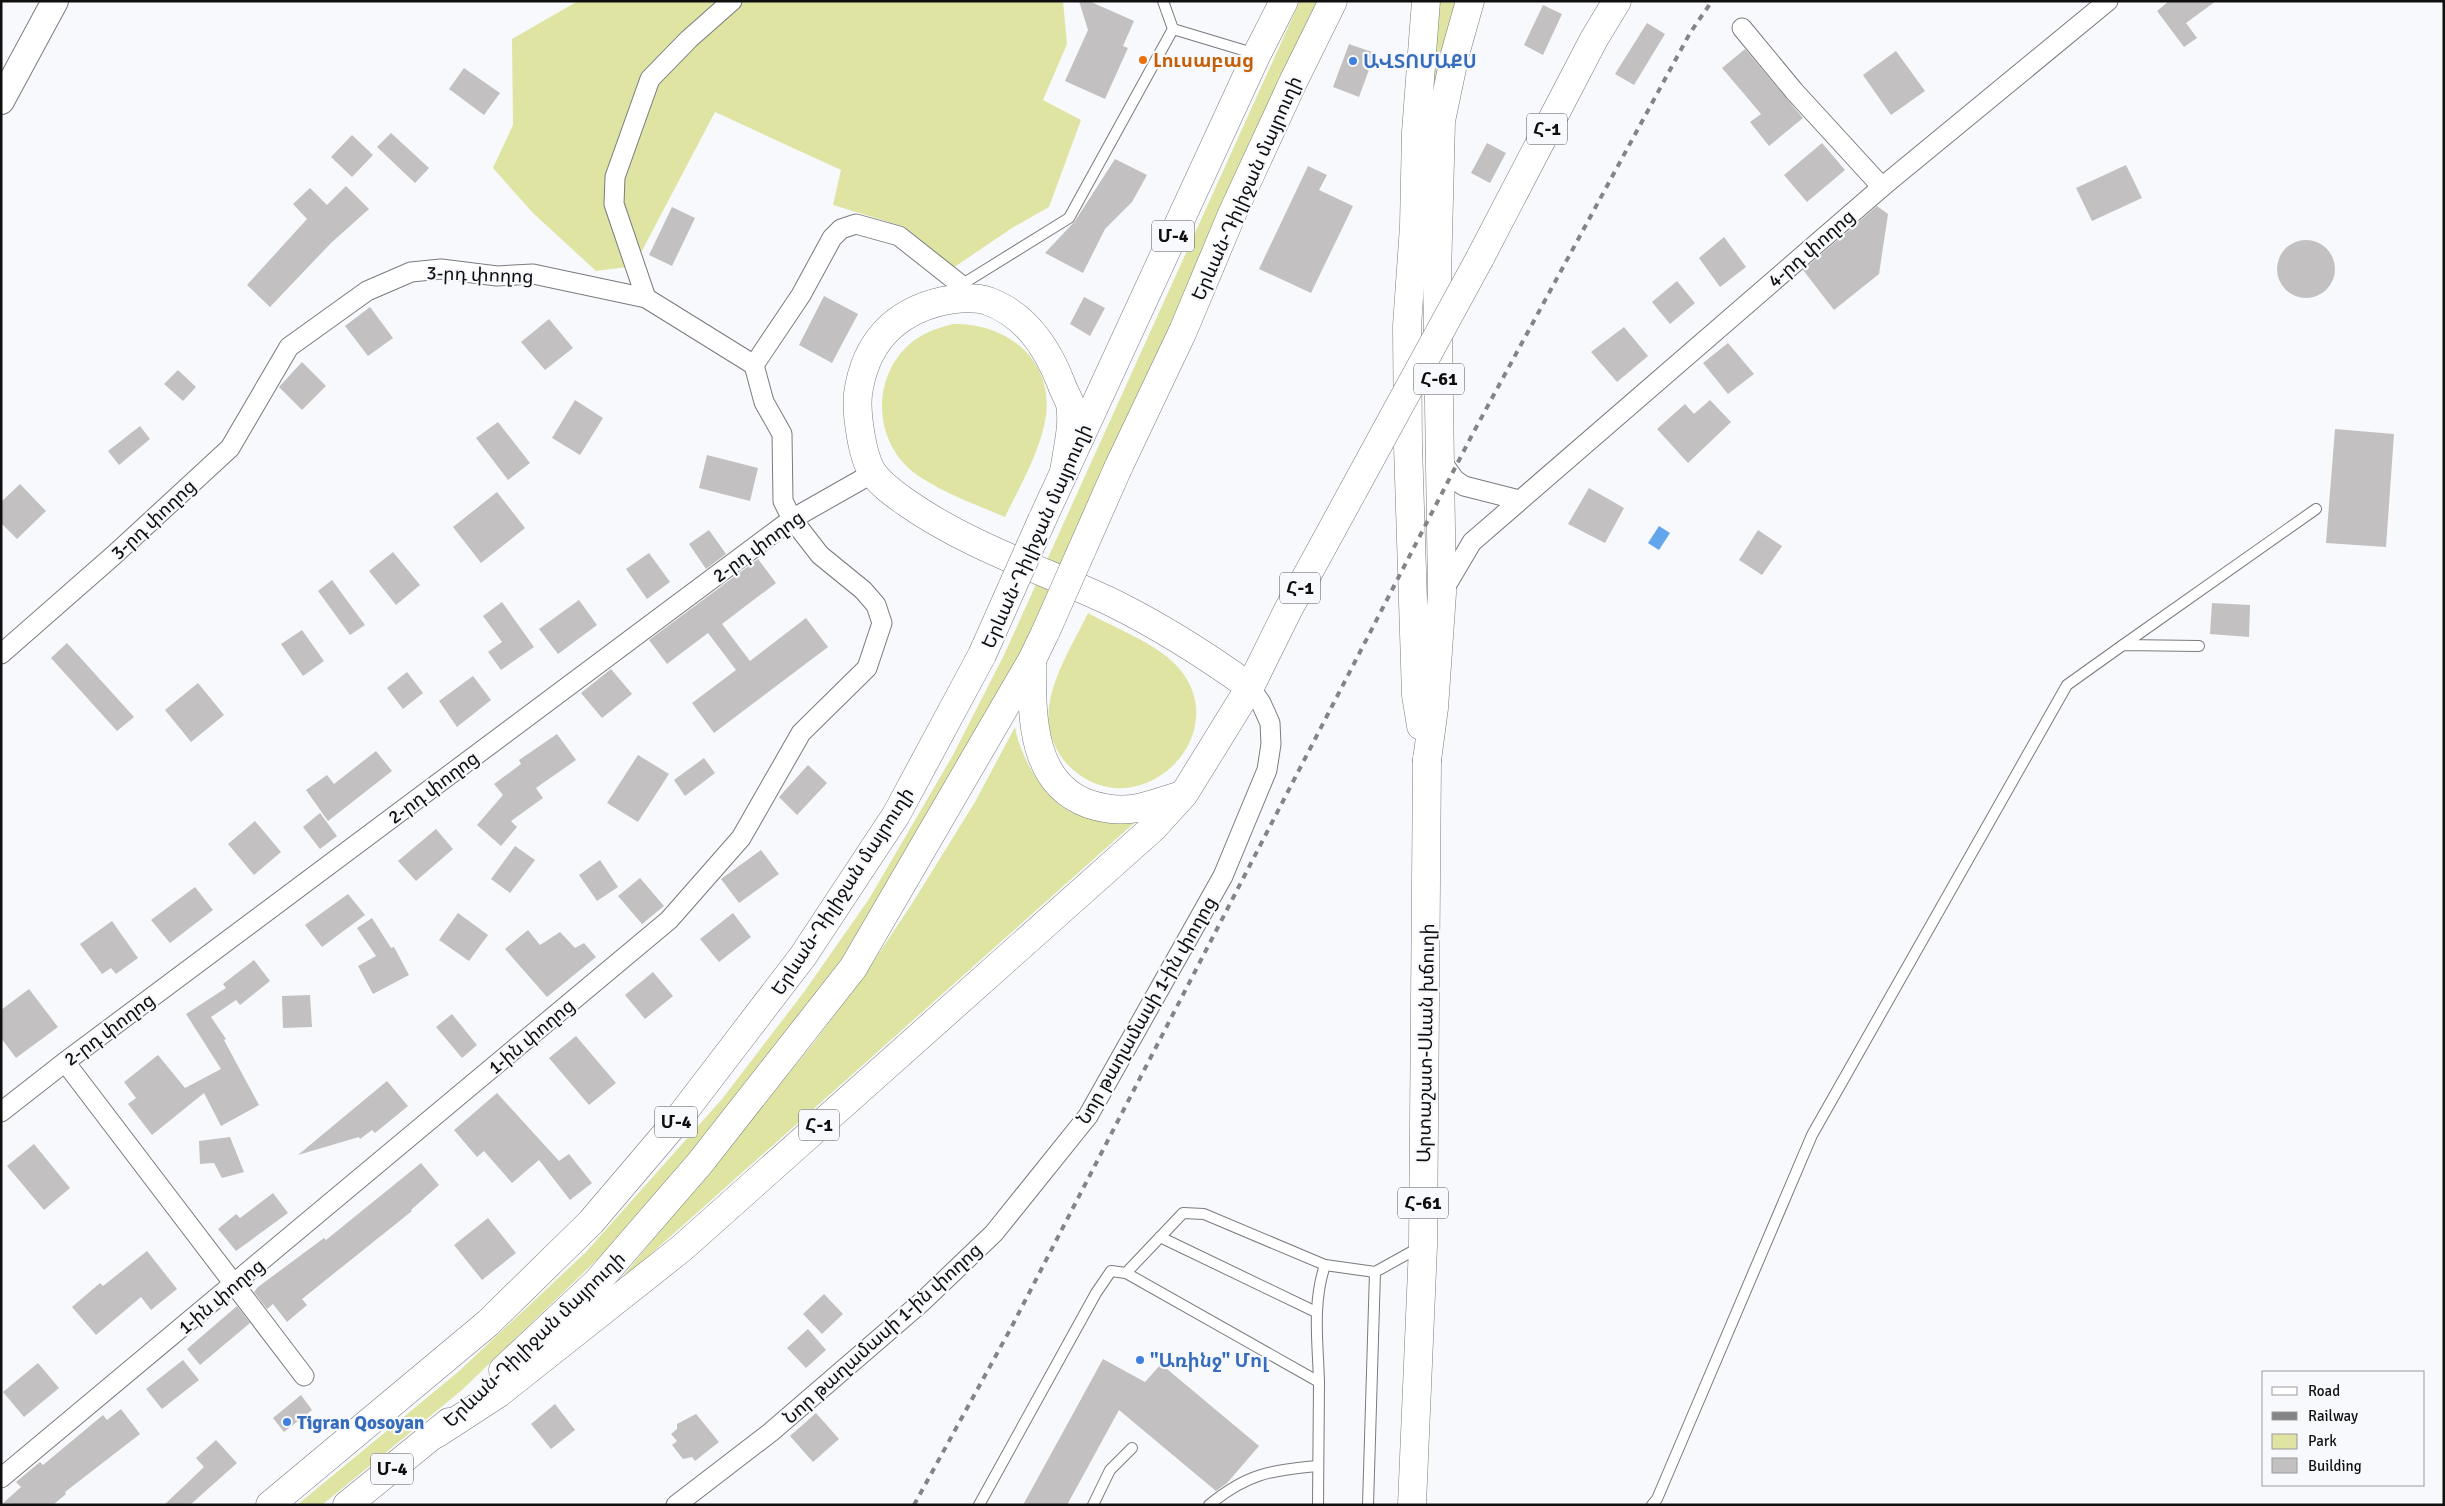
<svg xmlns="http://www.w3.org/2000/svg" width="2445" height="1506" font-family="Signika,'Noto Sans Armenian',sans-serif">
  <rect width="100%" height="100%" fill="#f8f9fc"/>
  <g fill="#e0e4a2">
    <polygon points="578,1 1063,1 1067,44 1043,100 1081,120 1049,207 1012,228 953,268 905,227 833,205 841,170 715,112 634,266 596,271 533,213 493,168 513,125 512,39"/>
    <polygon points="1300,1 1319,1 1104,469 1017,664 879,910 785,1043 639,1219 462,1390 322,1505 297,1505 458,1372 586,1252 722,1099 804,992 869,899 953,755 1004,655"/>
    <polygon points="1435,1 1463,1 1432,96"/>
    <path d="M953 324C1011 323 1059 365 1044 426 1037 457 1019 488 1005 517 975 504 940 492 913 472 869 437 872 365 921 336 931 330 942 327 953 324Z"/>
    <path d="M1088 613C1115 628 1155 643 1176 665 1241 734 1135 835 1067 764 1053 749 1046 727 1049 707 1053 675 1074 642 1088 613Z"/>
    <path d="M1015 727C1020 758 1049 810 1083 816 1101 819 1123 816 1142 816L615 1286 816 1040 867 971 913 902 975 802Z"/>
  </g>
  <polygon fill="#62a5ed" points="1659,526 1670,533 1659,550 1648,543"/>
  <g fill="#c3c0c2">
    <polygon points="1079,1 1089,1 1134,21 1123,46 1128,48 1105,99 1065,81 1088,30"/>
    <polygon points="2169,1 2216,1 2186,23 2197,38 2184,47 2157,11"/>
    <polygon points="1543,5 1562,14 1543,55 1524,45"/>
    <polygon points="1647,23 1665,34 1634,85 1615,74"/>
    <polygon points="1349,44 1375,53 1359,97 1333,87"/>
    <polygon points="1745,49 1803,118 1769,146 1750,122 1761,114 1722,68"/>
    <polygon points="1896,51 1925,91 1891,115 1863,75"/>
    <polygon points="464,68 500,93 484,115 449,89"/>
    <polygon points="391,133 429,168 415,183 377,147"/>
    <polygon points="352,135 373,155 352,177 331,157"/>
    <polygon points="1487,143 1506,153 1490,183 1471,173"/>
    <polygon points="1822,143 1845,170 1807,202 1784,175"/>
    <polygon points="1115,159 1147,175 1132,202 1105,229 1083,273 1045,253 1075,221"/>
    <polygon points="2126,165 2142,198 2092,221 2076,188"/>
    <polygon points="1308,166 1327,175 1319,190 1353,206 1311,293 1259,269"/>
    <polygon points="346,186 369,209 331,243 270,307 247,285 307,219 293,204 310,188 327,205"/>
    <polygon points="1877,206 1888,214 1879,274 1834,310 1803,270"/>
    <polygon points="672,207 695,218 672,266 649,255"/>
    <polygon points="1724,237 1746,267 1720,287 1699,258"/>
    <circle cx="2306" cy="269" r="29"/>
    <polygon points="1677,281 1695,303 1670,324 1652,302"/>
    <polygon points="824,296 858,314 832,363 799,345"/>
    <polygon points="1084,297 1105,308 1090,336 1070,324"/>
    <polygon points="370,307 393,338 368,356 345,326"/>
    <polygon points="549,319 573,348 545,370 521,342"/>
    <polygon points="1624,327 1648,356 1617,382 1591,352"/>
    <polygon points="1728,343 1754,374 1728,394 1703,363"/>
    <polygon points="302,362 326,386 302,410 279,387"/>
    <polygon points="178,370 196,387 183,401 164,384"/>
    <polygon points="575,400 603,418 580,455 552,438"/>
    <polygon points="1710,400 1731,422 1688,463 1657,429 1685,404 1694,414"/>
    <polygon points="498,422 530,463 508,480 476,438"/>
    <polygon points="140,426 150,439 119,465 108,451"/>
    <polygon points="2335,429 2394,434 2386,547 2326,543"/>
    <polygon points="707,455 758,468 750,501 699,488"/>
    <polygon points="20,484 46,511 17,539 1,523 1,502"/>
    <polygon points="1589,488 1624,508 1605,543 1568,524"/>
    <polygon points="497,492 525,528 481,563 453,527"/>
    <polygon points="709,530 726,554 706,569 689,544"/>
    <polygon points="1758,530 1782,546 1762,575 1739,560"/>
    <polygon points="393,552 420,585 396,605 369,571"/>
    <polygon points="649,553 670,582 647,599 626,569"/>
    <polygon points="758,559 776,583 722,624 750,661 806,618 828,647 714,733 692,703 736,670 708,633 667,664 649,640"/>
    <polygon points="332,580 365,625 350,635 318,591"/>
    <polygon points="579,600 597,625 558,654 539,629"/>
    <polygon points="502,602 534,647 501,670 488,652 502,642 483,616"/>
    <polygon points="2212,603 2250,605 2249,637 2210,634"/>
    <polygon points="302,630 324,661 303,676 281,644"/>
    <polygon points="67,643 134,717 117,731 51,658"/>
    <polygon points="611,669 632,694 602,718 581,693"/>
    <polygon points="407,672 423,693 403,709 387,688"/>
    <polygon points="473,676 491,700 457,727 439,701"/>
    <polygon points="198,683 224,715 191,742 165,710"/>
    <polygon points="557,734 576,760 536,788 543,798 511,821 517,827 501,846 477,825 503,795 494,784 521,764 519,760"/>
    <polygon points="376,751 392,771 328,821 306,790 327,775 334,784"/>
    <polygon points="638,755 669,774 638,822 607,803"/>
    <polygon points="704,758 715,773 685,796 674,780"/>
    <polygon points="808,765 827,783 797,815 779,797"/>
    <polygon points="320,813 337,836 320,849 303,827"/>
    <polygon points="255,821 281,852 254,875 228,844"/>
    <polygon points="436,829 453,849 416,881 398,861"/>
    <polygon points="515,846 535,860 510,893 491,879"/>
    <polygon points="761,850 779,874 739,903 721,879"/>
    <polygon points="600,860 618,887 597,901 579,875"/>
    <polygon points="640,878 664,906 642,924 618,896"/>
    <polygon points="195,887 213,910 170,943 151,920"/>
    <polygon points="348,894 365,915 322,947 305,925"/>
    <polygon points="458,913 488,935 469,961 439,940"/>
    <polygon points="733,913 751,937 719,962 700,939"/>
    <polygon points="372,918 391,948 394,947 409,975 373,994 358,966 376,956 357,928"/>
    <polygon points="112,921 138,958 116,974 111,968 102,974 80,944"/>
    <polygon points="528,930 540,945 560,932 575,948 584,943 596,957 547,997 505,949"/>
    <polygon points="254,960 270,981 240,1005 236,1000 211,1017 226,1039 224,1040 259,1105 221,1126 204,1093 152,1135 128,1104 136,1098 124,1082 158,1055 185,1088 221,1069 186,1014 226,988 223,984"/>
    <polygon points="653,972 673,996 645,1019 625,995"/>
    <polygon points="29,989 58,1027 16,1058 1,1038 1,1010"/>
    <polygon points="310,995 312,1027 283,1028 282,996"/>
    <polygon points="452,1014 477,1045 462,1058 436,1027"/>
    <polygon points="576,1036 616,1083 589,1105 549,1058"/>
    <polygon points="387,1081 408,1106 375,1133 372,1130 360,1139 359,1137 298,1155"/>
    <polygon points="497,1093 559,1161 569,1154 592,1183 570,1200 539,1160 512,1183 484,1151 477,1157 454,1130"/>
    <polygon points="230,1137 244,1172 222,1178 214,1163 200,1164 199,1141"/>
    <polygon points="34,1144 70,1188 44,1210 7,1166"/>
    <polygon points="421,1163 439,1185 411,1210 412,1211 302,1299 307,1305 287,1322 273,1304 267,1309 254,1292 258,1287 324,1238 326,1240"/>
    <polygon points="273,1193 288,1213 236,1251 218,1229 236,1214 240,1218"/>
    <polygon points="488,1218 516,1253 482,1280 454,1245"/>
    <polygon points="147,1251 177,1289 151,1310 141,1297 96,1335 72,1307 100,1283 103,1286"/>
    <polygon points="824,1294 843,1314 822,1334 803,1314"/>
    <polygon points="237,1306 250,1323 200,1365 187,1349"/>
    <polygon points="808,1329 826,1350 806,1368 787,1348"/>
    <polygon points="1103,1359 1145,1382 1161,1364 1259,1446 1227,1483 1216,1491 1119,1410 1067,1505 1023,1505"/>
    <polygon points="183,1360 199,1380 162,1409 146,1389"/>
    <polygon points="38,1363 59,1388 24,1417 3,1392"/>
    <polygon points="301,1395 312,1410 284,1432 273,1418"/>
    <polygon points="555,1404 575,1430 551,1449 531,1424"/>
    <polygon points="121,1409 140,1434 65,1492 66,1494 53,1505 1,1505 21,1487 16,1482 40,1462 43,1465 103,1415 107,1420"/>
    <polygon points="816,1413 839,1439 813,1462 790,1436"/>
    <polygon points="696,1414 719,1442 695,1461 692,1457 683,1459 672,1445 677,1441 671,1434 677,1429 677,1424"/>
    <polygon points="216,1440 237,1463 190,1505 164,1505 204,1467 196,1458"/>
  </g>
  <g fill="none" stroke-linecap="round" stroke-linejoin="round">
    <defs>
      <g id="lane">
        <polyline points="1173,29 1256,54"/>
        <polyline points="961,285 1069,218 1173,29 1163,1"/>
        <polyline points="2123,645 2316,509"/>
        <polyline points="1160,1237 1316,1312"/>
        <polyline points="1126,1273 1183,1213 1204,1214 1325,1265 1375,1272 1420,1247"/>
        <polyline points="979,1505 1096,1293 1111,1271 1126,1273 1319,1382"/>
        <polyline points="1093,1505 1110,1470 1132,1448"/>
        <path d="M1209 1505C1248 1473 1269 1471 1318 1466"/>
        <path d="M1318 1505C1318 1464 1319 1423 1319 1382 1318 1343 1312 1304 1325 1265"/>
        <polyline points="1368,1505 1375,1272"/>
        <polyline points="1652,1505 1657,1499 1812,1135 2067,685 2123,645 2199,646"/>
      </g>
      <g id="street">
        <polyline points="1742,28 1794,91 1882,187"/>
        <polyline points="646,298 614,204 615,177 650,79 689,39 732,1"/>
        <polyline points="754,365 801,295 832,238 841,229 856,224 899,236 961,285 954,298"/>
        <polyline points="1440,459 1455,480 1464,486 1519,500"/>
        <polyline points="1443,591 1472,542 1882,187 2108,1"/>
        <polyline points="1,654 114,555 230,448 289,347 367,291 411,272 441,269 497,276 533,274 646,298 754,365 764,402 782,434 783,501 792,519 820,555 863,590 876,605 882,623 867,668 801,733 741,838 669,920 1,1478"/>
        <polyline points="65,1062 304,1376"/>
        <polyline points="1,1112 65,1062 792,519 873,473"/>
        <polyline points="676,1505 771,1432 923,1301 994,1233 1088,1116 1223,876 1267,770 1271,744 1270,723 1261,703 1250,687"/>
      </g>
      <polyline id="secondary" points="1,101 55,1"/>
      <g id="primary">
        <polyline points="1480,258 1594,39 1617,1"/>
        <polyline points="1250,687 1288,610 1353,491"/>
        <polyline points="1412,1505 1423,1246 1427,760"/>
      </g>
      <g id="highway">
        <polyline points="1118,468 1183,331 1232,214 1294,80 1333,1"/>
        <polyline points="1042,520 1257,54 1284,1"/>
        <path d="M1032 662C1032 714 1030 783 1089 804 1104 809 1122 811 1138 808 1153 805 1168 799 1182 795"/>
        <polyline points="1421,726 1416,695 1408,446 1407,326 1414,226 1416,132 1426,1"/>
        <polyline points="1427,760 1434,708 1442,593 1437,275 1441,121 1455,54 1470,1"/>
        <polyline points="503,1370 598,1281 700,1163 853,968 1032,660 1046,631"/>
        <path d="M436 1434 499 1393 682 1248 1153 828 1184 794 1250 687C1207 656 1163 628 1115 604 1046 571 970 547 907 503 896 495 881 485 873 473 862 457 856 413 858 394 865 343 894 312 943 301 956 298 976 297 988 301 1026 315 1047 347 1061 383 1063 390 1068 397 1070 404 1074 425 1067 450 1064 472"/>
        <polyline points="270,1505 488,1323 591,1222 676,1122 803,956 896,815 982,655"/>
        <polyline points="347,1505 449,1422"/>
      </g>
    </defs>
    <use href="#lane" stroke="#7a7b7e" stroke-width="12"/>
    <use href="#street" stroke="#7a7b7e" stroke-width="21"/>
    <use href="#secondary" stroke="#7a7b7e" stroke-width="28"/>
    <use href="#primary" stroke="#7a7b7e" stroke-width="29"/>
    <use href="#highway" stroke="#7a7b7e" stroke-width="29"/>
    <use href="#lane" stroke="#fff" stroke-width="10"/>
    <use href="#street" stroke="#fff" stroke-width="19"/>
    <use href="#secondary" stroke="#fff" stroke-width="26"/>
    <use href="#primary" stroke="#fff" stroke-width="28"/>
    <use href="#highway" stroke="#fff" stroke-width="28"/>
    <polyline stroke="#848486" stroke-width="4" stroke-dasharray="6 6" stroke-linecap="butt" points="914,1505 1011,1328 1472,435 1690,33 1712,1"/>
    <defs>
      <polyline id="primary-bridge" points="1353,491 1480,258"/>
      <g id="highway-bridge">
        <polyline points="1046,631 1118,468"/>
        <polyline points="982,655 1042,520"/>
      </g>
    </defs>
    <use href="#primary-bridge" stroke="#7a7b7e" stroke-width="29" stroke-linecap="butt"/>
    <use href="#highway-bridge" stroke="#7a7b7e" stroke-width="29" stroke-linecap="butt"/>
    <use href="#primary-bridge" stroke="#fff" stroke-width="28"/>
    <use href="#highway-bridge" stroke="#fff" stroke-width="28"/>
  </g>
  <circle fill="#e8710a" stroke="#f8f9fc" stroke-width="2" cx="1143" cy="60" r="5"/>
  <g fill="#3f7fe0" stroke="#f8f9fc" stroke-width="2">
    <circle cx="1353" cy="61" r="5"/>
    <circle cx="1140" cy="1360" r="5"/>
    <circle cx="287" cy="1422" r="5"/>
  </g>
  <g text-anchor="middle" stroke-width="4.5" stroke-linejoin="round" paint-order="stroke">
    <g fill="#f8f9fc" stroke="#555557" stroke-width="1">
      <rect x="1527" y="113.5" width="40" height="31" rx="4"/>
      <rect x="1152" y="220.5" width="42" height="31" rx="4"/>
      <rect x="1414" y="363.5" width="50" height="31" rx="4"/>
      <rect x="1280" y="572.5" width="40" height="31" rx="4"/>
      <rect x="655" y="1106.5" width="42" height="31" rx="4"/>
      <rect x="799" y="1109.5" width="40" height="31" rx="4"/>
      <rect x="1398" y="1187.5" width="50" height="31" rx="4"/>
      <rect x="371" y="1453.5" width="42" height="31" rx="4"/>
    </g>
    <g font-size="18" font-weight="bold" fill="#0f0f10">
      <text x="1547" y="135">Հ-1</text>
      <text x="1173" y="242">Մ-4</text>
      <text x="1439" y="385">Հ-61</text>
      <text x="1300" y="594">Հ-1</text>
      <text x="676" y="1128">Մ-4</text>
      <text x="819" y="1131">Հ-1</text>
      <text x="1423" y="1209">Հ-61</text>
      <text x="392" y="1475">Մ-4</text>
    </g>
    <g font-size="19" font-weight="bold" fill="#c56008" stroke="#f8f9fc" text-anchor="start">
      <text x="1153" y="67">Լուսաբաց</text>
    </g>
    <g font-size="19" font-weight="bold" fill="#366cbe" stroke="#f8f9fc" text-anchor="start">
      <text x="1363" y="68">ԱՎՏՈՄԱՔՍ</text>
      <text x="1150" y="1367">"Առինջ" Մոլ</text>
      <text x="297" y="1429">Tigran Qosoyan</text>
    </g>
    <g font-size="19" fill="#0f0f10" stroke="#f8f9fc">
      <text transform="translate(1246 188) rotate(-66)" y="7">Երևան-Դիլիջան մայրուղի</text>
      <text transform="translate(1811 248) rotate(-41)" y="7">4-րդ փողոց</text>
      <text transform="translate(480 274) rotate(2)" y="7">3-րդ փողոց</text>
      <text transform="translate(153 519) rotate(-43)" y="7">3-րդ փողոց</text>
      <text transform="translate(1036 536) rotate(-66)" y="7">Երևան-Դիլիջան մայրուղի</text>
      <text transform="translate(758 546) rotate(-36)" y="7">2-րդ փողոց</text>
      <text transform="translate(433 787) rotate(-37)" y="7">2-րդ փողոց</text>
      <text transform="translate(842 891) rotate(-57)" y="7">Երևան-Դիլիջան մայրուղի</text>
      <text transform="translate(1146 1010) rotate(-60)" y="7">Նոր թաղամասի 1-ին փողոց</text>
      <text transform="translate(109 1029) rotate(-37)" y="7">2-րդ փողոց</text>
      <text transform="translate(531 1036) rotate(-40)" y="7">1-ին փողոց</text>
      <text transform="translate(1425 1043) rotate(-89)" y="7">Արտաշատ-Սևան խճուղի</text>
      <text transform="translate(221 1296) rotate(-40)" y="7">1-ին փողոց</text>
      <text transform="translate(882 1333) rotate(-42)" y="7">Նոր թաղամասի 1-ին փողոց</text>
      <text transform="translate(534 1339) rotate(-44)" y="7">Երևան-Դիլիջան մայրուղի</text>
    </g>
  </g>
  <rect width="2445" height="1506" fill="none" stroke="#0f0f10" stroke-width="5"/>
  <rect x="2262" y="1371" width="162" height="115" fill="#f8f9fc" stroke="#9b9b9e"/>
  <rect x="2272" y="1387" width="25" height="8" fill="#ffffff" stroke="#9b9b9e"/>
  <text x="2308" y="1396" font-size="15" fill="#0f0f10">Road</text>
  <rect x="2272" y="1412" width="25" height="8" fill="#848486" stroke="#9b9b9e"/>
  <text x="2308" y="1421" font-size="15" fill="#0f0f10">Railway</text>
  <rect x="2272" y="1434" width="25" height="15" fill="#e0e4a2" stroke="#9b9b9e"/>
  <text x="2308" y="1446" font-size="15" fill="#0f0f10">Park</text>
  <rect x="2272" y="1458" width="25" height="15" fill="#c3c0c2" stroke="#9b9b9e"/>
  <text x="2308" y="1471" font-size="15" fill="#0f0f10">Building</text>
</svg>
